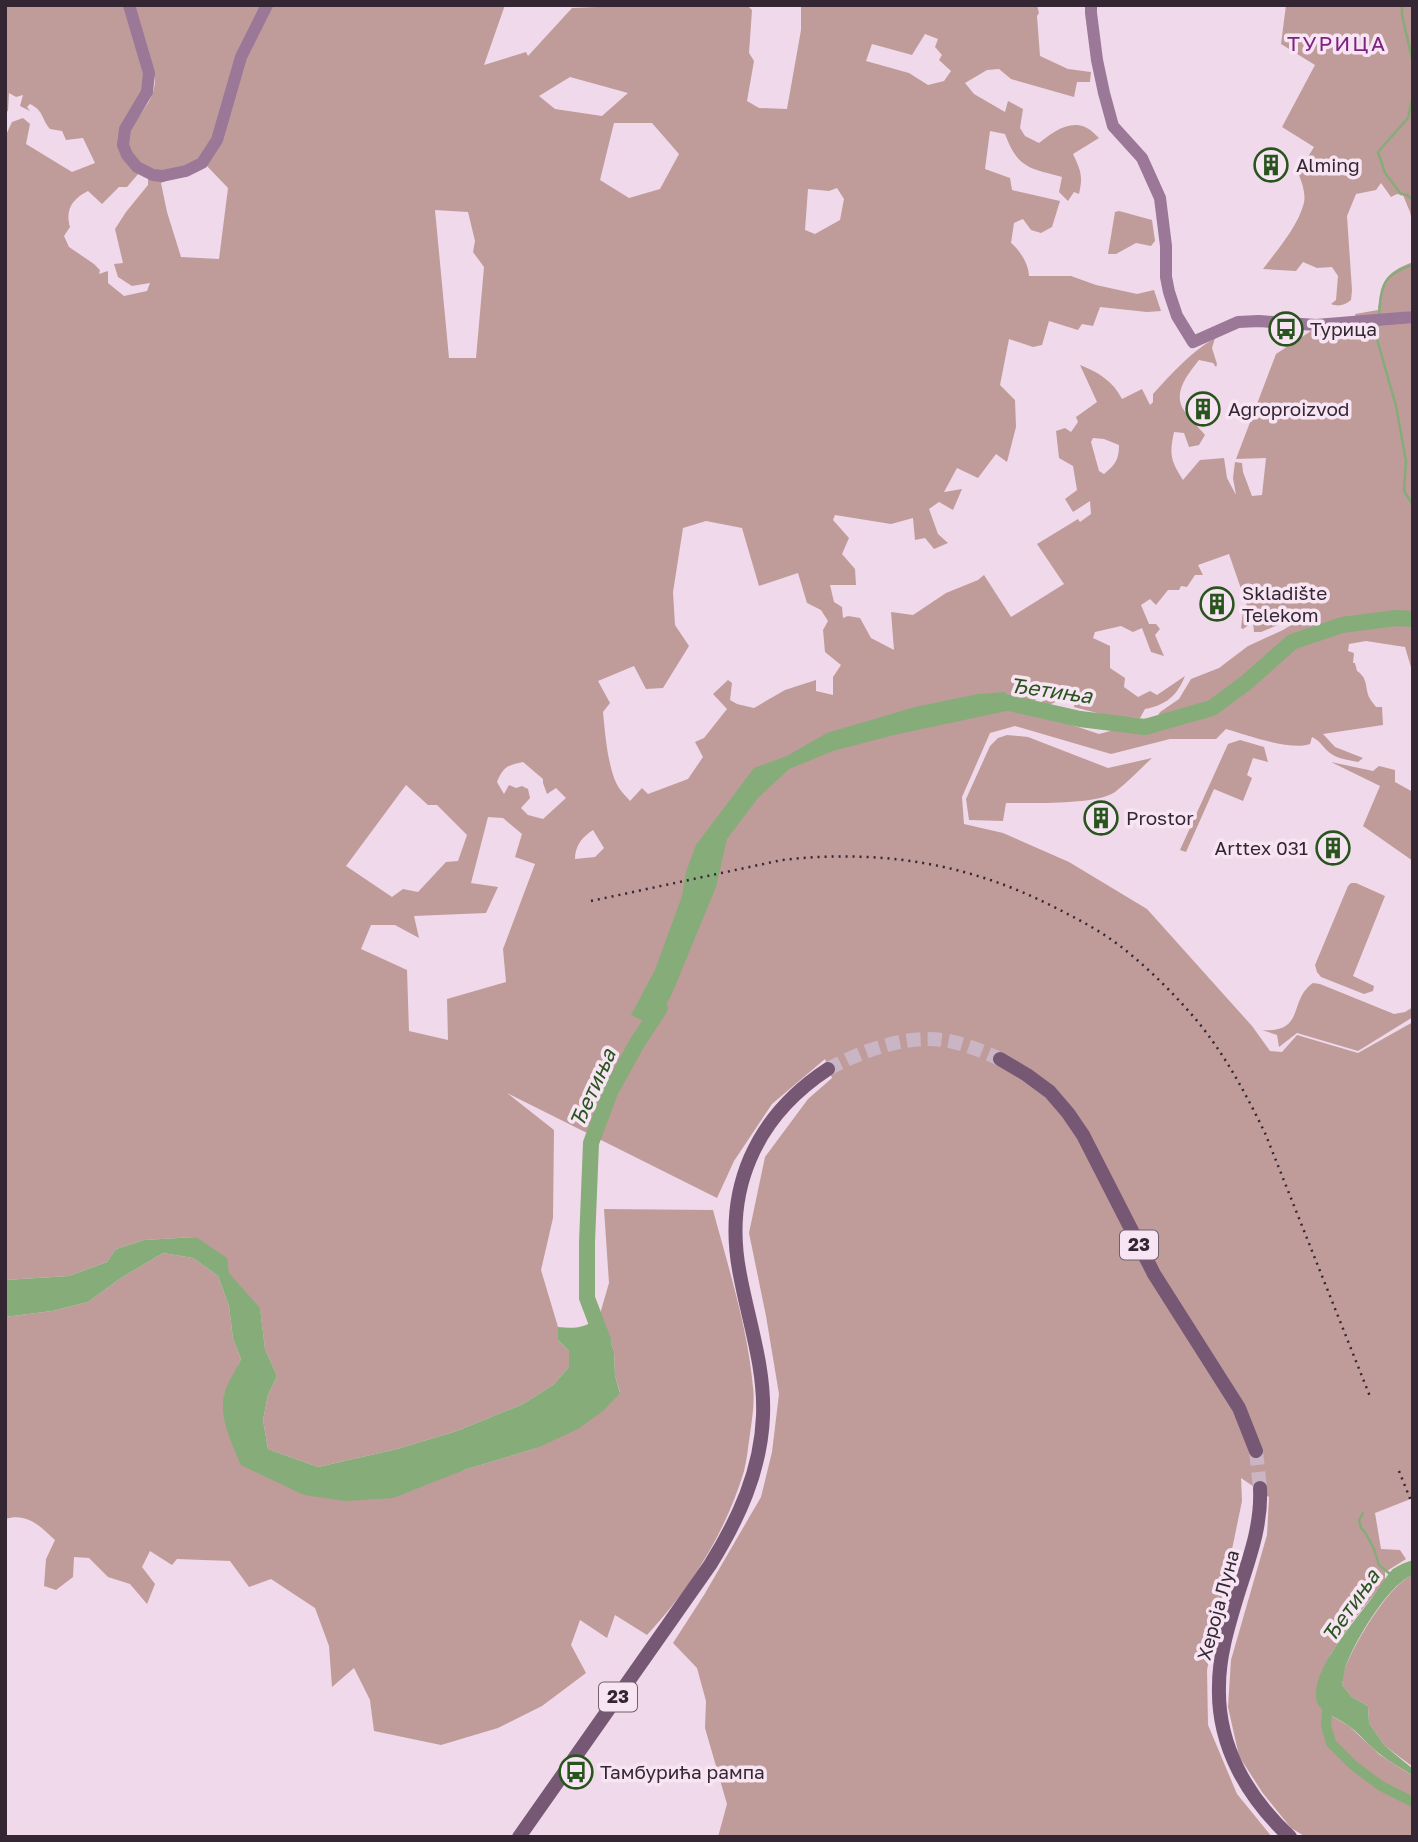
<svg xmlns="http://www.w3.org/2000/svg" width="1418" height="1842" font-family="'Golos Text',sans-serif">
  <rect width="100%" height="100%" fill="#f0d9ea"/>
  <g fill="#bf9c9a" fill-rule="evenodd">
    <path d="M5 5H125L146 84 120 129 139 173 127 187H119L102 204 88 191C72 199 65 210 70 227L64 236 69 247 94 264 100 270 99 274 108 271V283L124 296 147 291 150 283 132 286 118 277 114 264 123 263 115 229 126 212 148 185V169C98 133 155 118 155 80 154 73 150 65 149 58 144 41 139 23 134 5H505L484 65 526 52 528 56 572 8 597 7 598 5H747L752 10 749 53 754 61 747 101 759 108 787 109 801 30V5H1037L1039 13 1037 16 1040 56 1068 69 1091 72 1090 82H1077L1074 97 1011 79 999 69 987 70 965 83 974 94 1005 112 1008 101 1023 109 1020 128 1025 136 1039 143C1052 133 1068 120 1085 127 1090 129 1095 134 1099 138L1073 154C1081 171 1083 176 1079 194L1074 192 1068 201 1059 192 1062 177C1030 168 1018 169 1005 134L990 131 985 169 1010 178 1012 190 1060 201 1052 227 1041 233 1031 230 1023 219 1014 223 1011 243C1020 250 1029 265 1029 276H1071L1096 285 1137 294 1154 290 1161 311 1147 312 1100 307 1093 326 1082 324 1078 330 1049 321 1042 345 1033 347 1009 339 1000 385 1015 400 1016 427 1007 462 996 454 978 478 957 468 944 492 962 489 953 510 939 502 929 509 938 534 948 543 934 549 925 538 915 540 913 518 891 524 835 515 833 520 849 538 842 554 855 569 856 585H830L834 602 842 607 843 618 848 616 860 618 871 638 894 650 891 612 913 615 946 593 978 580 984 575 1011 617 1064 584 1037 544 1078 519 1080 522 1091 514 1090 501 1073 512 1065 499 1077 490 1073 466 1059 458 1056 431 1065 428 1071 432 1078 422 1076 417 1097 402 1080 365C1098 372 1113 381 1122 399L1142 389 1150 405 1153 402V394C1171 374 1191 352 1215 338L1212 348 1217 364 1216 367 1213 363 1199 360C1189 373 1174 390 1182 407 1186 415 1199 428 1205 435L1199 445 1189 447 1184 433 1174 432C1169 455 1171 461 1183 480L1200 460 1224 458 1227 478 1236 495 1233 478 1235 462 1242 463 1243 472 1252 496 1262 495 1266 458 1236 459 1276 354 1314 329 1413 320V674L1405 647 1366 641 1349 644 1348 651 1354 653 1353 663H1355L1357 671C1368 678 1365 687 1369 697 1371 701 1374 704 1376 707H1382L1383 725 1323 734 1335 747 1363 758 1358 762C1348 760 1338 759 1330 753 1323 748 1321 741 1312 737L1310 744C1292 751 1246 735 1226 729L1216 739H1170L1111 754 1015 726 990 733 962 797 964 824 1003 833 1069 862 1147 909 1252 1026 1270 1051 1282 1052 1297 1035 1358 1053 1413 1022V1498L1375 1513 1381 1549 1400 1550 1406 1559 1387 1571 1385 1570V1581L1352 1622 1330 1655 1323 1711 1349 1726 1380 1755 1413 1776V1837H1306L1291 1828 1262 1792 1239 1756 1228 1707 1231 1660 1267 1535 1269 1497 1241 1478 1242 1501 1207 1670 1208 1725 1237 1794 1272 1837H718L727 1804 705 1728 706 1701 697 1668 673 1643 704 1595 761 1497 772 1452 779 1394 766 1316 749 1233 765 1157 808 1099 832 1078 825 1059 772 1104 734 1161 717 1198 507 1093 554 1130 553 1218 541 1270 558 1327V1340L569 1351V1367L553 1385 523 1404 457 1431 397 1449 318 1467 268 1449 263 1420 268 1395 277 1376 265 1349 260 1309 196 1237 144 1240 116 1249 107 1262 69 1276 5 1280V137L12 122 23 118 30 124 26 144 72 172 95 163 83 138 66 140 62 131 50 129C41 118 44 111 30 104L27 107 30 111 20 106 23 95 16 97 9 93 8 111 5 112ZM925 34 938 39 935 47 942 55 939 60 951 71 944 81 928 85 909 73 866 61 872 44 912 55ZM570 77 628 93 602 116 555 109 539 96ZM614 123H652L679 154 660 189 629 198 600 180ZM206 165 228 188 219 259 181 257 167 212 161 183ZM837 188 844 199 840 220 815 234 805 230 808 189 829 191ZM435 210 468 212 475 241 473 252 484 267 476 358H449ZM1093 438 1104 439 1119 445C1119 460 1115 465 1104 474L1099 471 1091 442ZM706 521 742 528 759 586 798 573 807 603 821 610 828 621 823 630 825 652 841 665 833 677V695L816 691V680L785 690 754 708 737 704 730 700 732 683 728 680 713 694 727 709 704 738 695 742 703 757 688 779 648 794 642 788 630 801C627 797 622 793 619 788 608 771 605 733 603 712L610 703 598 681 634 666 646 689 663 688 689 646 675 625 673 592 683 528ZM1229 554 1248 609 1243 611 1241 628 1243 629 1253 622 1254 632H1261L1302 615 1311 613 1283 630 1248 646 1219 668 1191 679 1179 699 1160 712 1156 719 1099 734 1036 713 1035 691 1051 696 1040 703 1049 705 1064 698 1075 701 1074 707 1112 717 1140 718 1145 709C1166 705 1177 696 1185 676L1157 695 1150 691 1138 697 1124 687 1125 678 1110 668V646L1093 638 1095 632 1121 626 1133 632 1142 628 1151 652 1164 656 1155 635 1160 629 1156 624H1149L1141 605 1150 599 1156 605 1168 590H1179L1181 586 1187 587 1195 575H1203L1198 565ZM523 762 543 779V783L547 794 556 788 566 798 543 819 528 815 521 808 530 798 528 789 522 786 516 788 509 785 504 794 497 782C503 767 508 765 523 762ZM406 785 428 805H437L467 835 458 861 446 862 418 892 403 889 392 897 346 866ZM488 817 503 818 522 834 515 857 535 864 503 949 506 982 447 999 448 1040 409 1031 407 970 361 949 371 925H395L419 938 414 916 486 913 498 887 471 883ZM593 830 604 848 595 857 575 859C575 846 582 837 593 830Z"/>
    <path d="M1286 5H1413V225L1410 212 1403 195 1397 194 1391 197 1381 183 1376 190 1356 194 1347 216 1352 290 1351 300C1345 305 1339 307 1331 304L1336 300 1338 276 1332 267 1317 268 1303 262 1296 271 1263 269C1277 250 1296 229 1303 206 1307 196 1302 182 1298 173L1314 147 1282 127 1315 65 1281 44Z"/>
    <polygon points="1119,211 1152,220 1155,241 1151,246 1136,243 1116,254 1108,254 1115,212"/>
    <path d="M1413 262V311L1356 318 1355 314 1378 310C1382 282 1384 273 1413 262Z"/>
    <path d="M1007 735 1028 737 1108 768 1152 758C1140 769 1128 782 1115 792 1097 805 1030 803 1006 803L1003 821 969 820 966 799 990 746 998 738Z"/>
    <polygon points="1240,740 1264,747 1268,762 1253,758 1247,775 1252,778 1243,801 1214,789 1186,852 1180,850 1228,744"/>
    <polygon points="1331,762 1373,771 1379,766 1395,770 1395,782 1413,792 1413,861 1363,826 1380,786"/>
    <polygon points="1351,883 1356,883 1385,896 1353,976 1374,986 1373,991 1364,994 1321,977 1317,972 1315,965 1348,886"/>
    <path d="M1313 983 1320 984 1394 1014 1405 1012 1413 1007V1017L1358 1051 1297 1033 1279 1047 1277 1035 1262 1030C1306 1033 1288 1000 1313 983Z"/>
    <path d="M604 1209 713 1210C728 1266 748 1329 753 1387 755 1402 752 1419 750 1434 748 1447 747 1459 744 1471 726 1532 690 1589 647 1635L615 1615 607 1638 580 1620 571 1645 586 1673 542 1706 498 1728 441 1745 374 1731 370 1700 354 1668 332 1687 329 1646 315 1608 271 1579 249 1587 230 1561 177 1559 172 1565 150 1551 142 1567 155 1584 147 1604 130 1584 108 1577 89 1558 74 1557 73 1577 56 1590 44 1586 46 1559 55 1540C40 1526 27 1512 5 1519V1317L52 1311 88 1302 121 1278 163 1253 193 1258 218 1276 229 1306 233 1339 241 1359 224 1395 304 1495 464 1470 537 1448 620 1392 615 1376 614 1351 600 1314 609 1283Z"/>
    <path d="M1413 1575V1767L1385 1746 1369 1723 1368 1706 1352 1697 1342 1685C1343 1680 1343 1674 1345 1669 1354 1644 1389 1584 1413 1575Z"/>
  </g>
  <g fill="#85ac79">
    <polygon points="1005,692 1011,710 894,735 833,751 789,769 758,798 727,839 716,887 671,996 652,1025 631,1015 655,970 682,896 686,872 696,845 754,768 787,756 827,733 915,707 978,694"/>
    <path d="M196 1237 227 1258 229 1273 260 1308 265 1349 277 1376 268 1395 263 1420 268 1449 318 1467 397 1449 457 1431 523 1404 553 1385 569 1367V1351L558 1340V1327C575 1329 589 1328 600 1314L614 1351 615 1376 620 1393 603 1411 578 1429 537 1448 464 1470 393 1498 345 1501 304 1495 241 1465C232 1444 219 1418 224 1395 227 1383 236 1370 241 1359L233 1339 229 1306 218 1276 193 1258 163 1253 121 1278 88 1302 52 1311 5 1317V1280L69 1276 107 1262 116 1249 144 1240Z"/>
    <path d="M1413 1560V1575C1388 1584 1353 1644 1345 1669 1344 1674 1343 1680 1342 1685L1352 1697 1368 1706 1369 1723 1385 1746 1413 1769V1776C1402 1768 1391 1763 1381 1755 1370 1747 1361 1735 1349 1726 1342 1721 1323 1712 1319 1706 1303 1679 1355 1621 1371 1599 1376 1593 1389 1572 1393 1569 1399 1565 1406 1562 1413 1560Z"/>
  </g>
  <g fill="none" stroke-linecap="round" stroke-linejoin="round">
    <g stroke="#85ac79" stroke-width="2.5">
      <polyline points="1402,5 1402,15 1413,63"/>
      <polyline points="1413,96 1408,118 1378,152 1385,173 1401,194 1407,195 1413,200"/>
      <path d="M1379 317C1381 288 1381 274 1413 265"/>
      <polyline points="1378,324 1377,339 1396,406 1406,461 1404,491 1413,505"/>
      <polyline points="1363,1513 1359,1520 1361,1528 1365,1532 1374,1549 1379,1565 1390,1574"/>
    </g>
    <polyline stroke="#85ac79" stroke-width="10" points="1328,1699 1326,1726 1331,1743 1353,1765 1381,1786 1413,1802"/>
    <g stroke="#85ac79" stroke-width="16">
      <polyline points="987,705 1005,702 1080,719 1145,727 1212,708 1247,682 1292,642 1342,625 1396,618 1413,619"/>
      <polyline points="603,1340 587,1298 587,1242 591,1143 610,1092 637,1043 660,1008"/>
    </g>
    <g stroke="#cab5c5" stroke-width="14" stroke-dasharray="14 7" stroke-linecap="butt">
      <path d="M828 1069C862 1051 904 1035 943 1040 963 1043 982 1051 1000 1059"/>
      <polyline points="1256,1451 1260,1488"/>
    </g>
    <g stroke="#9b7798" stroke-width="12">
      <polyline points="129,5 149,73 147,92 125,129 123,145 127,155 137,167 153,175 162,176 186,171 202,163 217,140 241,57 267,5"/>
      <polyline points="1091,5 1091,13 1097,60 1104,93 1113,126 1142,158 1160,198 1166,246 1166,277 1169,292 1177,316 1193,342 1238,322 1259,321 1316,325 1413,317"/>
    </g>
    <g stroke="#765874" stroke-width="14">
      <polyline points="1000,1059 1027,1075 1050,1092 1068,1113 1083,1135 1154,1274 1239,1408 1256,1451"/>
      <path d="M1260 1488C1262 1527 1248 1561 1237 1597 1228 1627 1219 1656 1219 1686 1217 1746 1248 1798 1290 1837"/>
      <path d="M519 1837 710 1565C738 1520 761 1471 763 1416 765 1368 749 1323 740 1275 723 1190 755 1117 828 1069"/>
    </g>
    <g stroke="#342733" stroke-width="2.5" stroke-dasharray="2 5" stroke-linecap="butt">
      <path d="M591 901 782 860C880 849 969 863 1056 908 1080 920 1104 933 1124 949 1149 969 1172 992 1193 1016 1223 1051 1245 1092 1265 1133L1371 1399"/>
      <polyline points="1399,1471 1413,1506"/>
    </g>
  </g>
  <defs>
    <symbol id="building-ring" viewBox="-11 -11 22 22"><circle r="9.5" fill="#f8e5f3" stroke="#29541e" stroke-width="1.5"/><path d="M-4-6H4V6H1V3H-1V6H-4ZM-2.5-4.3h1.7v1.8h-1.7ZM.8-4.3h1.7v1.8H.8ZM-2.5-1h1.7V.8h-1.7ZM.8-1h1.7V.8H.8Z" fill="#29541e"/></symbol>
    <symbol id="bus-ring" viewBox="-11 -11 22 22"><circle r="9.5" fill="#f8e5f3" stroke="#29541e" stroke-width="1.5"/><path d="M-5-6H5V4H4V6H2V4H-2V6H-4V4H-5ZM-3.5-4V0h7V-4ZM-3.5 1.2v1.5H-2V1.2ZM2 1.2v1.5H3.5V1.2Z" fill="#29541e"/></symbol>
  </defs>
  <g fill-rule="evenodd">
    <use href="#building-ring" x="1252" y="146" width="38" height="38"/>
    <use href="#bus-ring" x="1267" y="310" width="38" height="38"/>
    <use href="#building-ring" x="1184" y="390" width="38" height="38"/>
    <use href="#building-ring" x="1198" y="585" width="38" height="38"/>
    <use href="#building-ring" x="1082" y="799" width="38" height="38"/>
    <use href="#building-ring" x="1314" y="829" width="38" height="38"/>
    <use href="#bus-ring" x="557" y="1753" width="38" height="38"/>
  </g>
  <g text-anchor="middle" stroke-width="7" stroke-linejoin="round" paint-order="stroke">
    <g fill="#f8e5f3" stroke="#6f606d" stroke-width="2">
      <rect x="1120" y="1230.5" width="38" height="29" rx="5"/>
      <rect x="599" y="1682.5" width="38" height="29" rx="5"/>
    </g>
    <g font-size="18" font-weight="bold" fill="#342733">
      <text x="1139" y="1251">23</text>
      <text x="618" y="1703">23</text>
    </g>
    <g font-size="19" fill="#342733" stroke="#f8e5f3" text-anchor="start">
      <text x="1296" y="172">Alming</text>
      <text x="1310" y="336">Турица</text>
      <text x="1228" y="416">Agroproizvod</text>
      <text x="1242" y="600">Skladište<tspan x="1242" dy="22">Telekom</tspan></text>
      <text x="1126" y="825">Prostor</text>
      <text x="1308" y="855" text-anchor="end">Arttex 031</text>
      <text x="600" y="1779">Тамбурића рампа</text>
    </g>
    <g font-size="19" fill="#342733" stroke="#f8e5f3">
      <text transform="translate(1218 1605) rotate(-75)" y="7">Хероја Луна</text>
    </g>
    <g font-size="21" letter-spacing="2" fill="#7d2281" stroke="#f8e5f3">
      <text x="1337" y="51">ТУРИЦА</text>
    </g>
    <g font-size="21" font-style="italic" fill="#29541e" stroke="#f8e5f3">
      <text transform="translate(1051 691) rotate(8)" y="7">Ђетиња</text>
      <text transform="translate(593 1088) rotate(-66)" y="7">Ђетиња</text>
      <text transform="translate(1351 1606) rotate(-55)" y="7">Ђетиња</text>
    </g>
  </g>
  <rect width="1418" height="1842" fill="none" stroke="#342733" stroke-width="14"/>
</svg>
